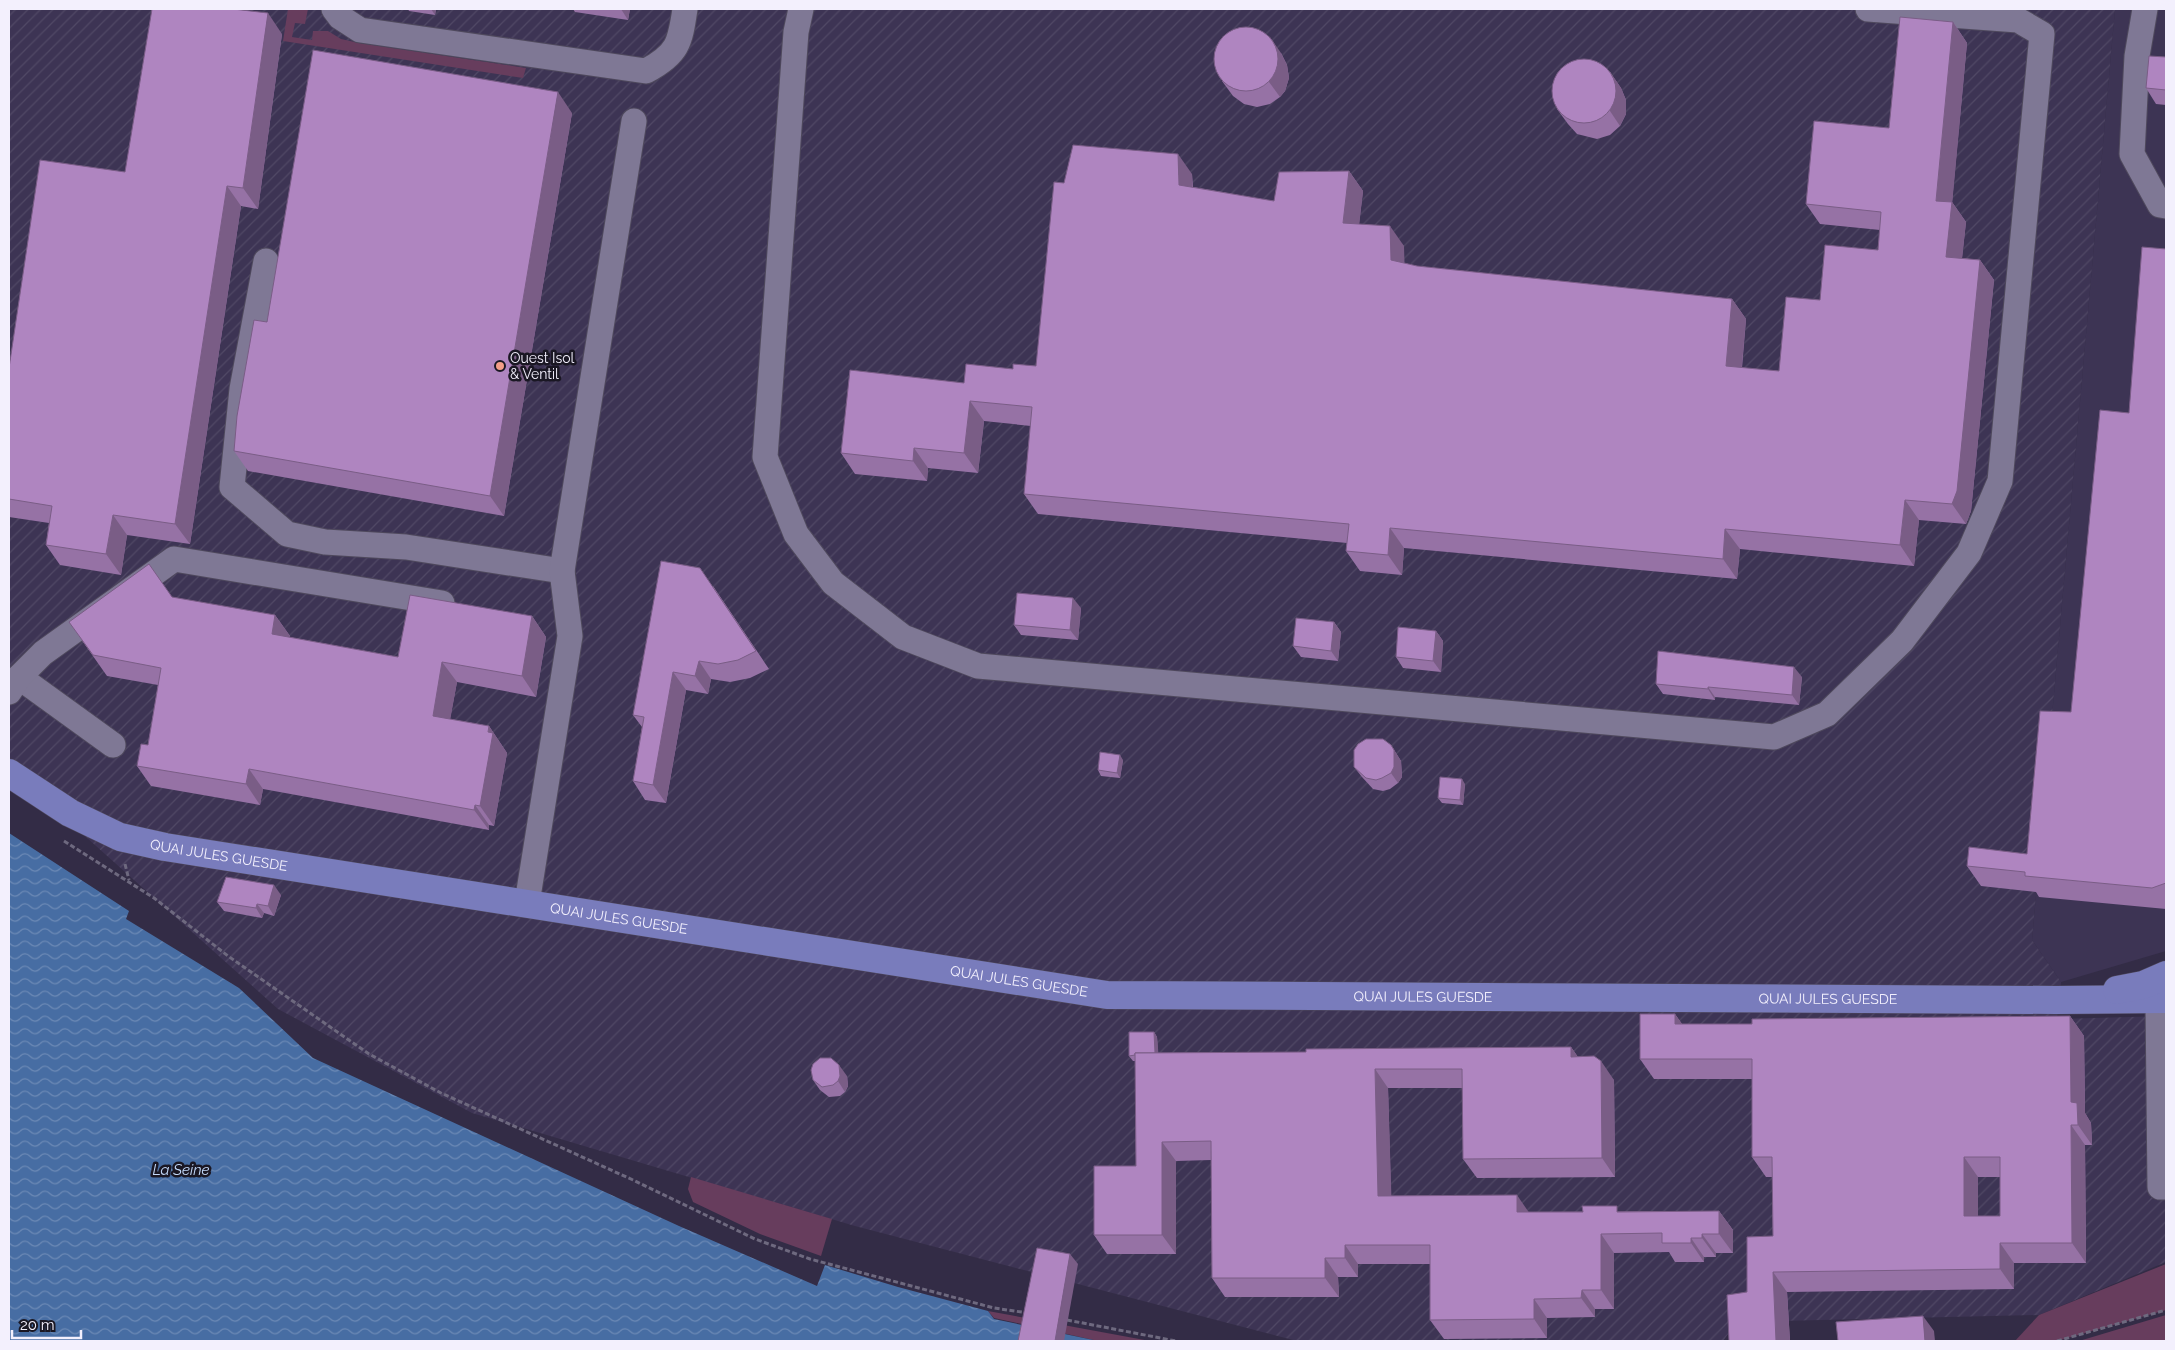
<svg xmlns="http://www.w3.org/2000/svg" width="2175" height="1350" font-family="Raleway,sans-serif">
  <defs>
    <pattern id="industrial-furrows" width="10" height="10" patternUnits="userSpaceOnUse" patternTransform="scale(1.25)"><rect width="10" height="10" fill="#3d3454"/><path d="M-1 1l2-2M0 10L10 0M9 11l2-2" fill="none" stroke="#504865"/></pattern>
    <pattern id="water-waves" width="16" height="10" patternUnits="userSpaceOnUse" patternTransform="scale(1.25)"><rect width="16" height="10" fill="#476da3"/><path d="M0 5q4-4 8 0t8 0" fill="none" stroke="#6b89b5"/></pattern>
  </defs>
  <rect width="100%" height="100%" fill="#332c46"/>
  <polygon fill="#3d3454" points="2115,9 2166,9 2166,951 2061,982 2032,940"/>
  <polygon fill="url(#industrial-furrows)" points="9,9 2115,9 2032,940 2061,982 2057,1019 2166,1016 2166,1262 2039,1315 1737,1322 1723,1341 1297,1341 855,1226 472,1113 278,1009 86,837 9,783"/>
  <g fill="#673d5d">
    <polygon points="288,9 308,9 305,24 295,23 292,37 312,40 313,31 328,31 341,39 359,43 526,68 523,78 283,41"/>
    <polygon points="691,1177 832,1219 821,1256 760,1234 693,1202 688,1189"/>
    <polygon points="2166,1264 2166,1310 2057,1341 2015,1341 2039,1315"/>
    <polygon points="988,1311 1150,1341 1098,1341 994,1318"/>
    <polygon points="2166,1315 2166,1341 2079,1341"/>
  </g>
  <polygon fill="url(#water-waves)" points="9,833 129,911 126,919 239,988 313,1058 679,1226 817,1286 825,1265 898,1287 988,1311 994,1319 1098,1341 9,1341"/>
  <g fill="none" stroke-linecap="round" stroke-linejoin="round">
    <defs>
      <g id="minor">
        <path d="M334 9 340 17 360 30 646 71C678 54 680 43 685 9"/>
        <polyline points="801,9 796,32 765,457 796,534 833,583 903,637 978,666 1774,737 1827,714 1902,641 1969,553 2000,481 2042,34 2018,20 1868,9"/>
        <polyline points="2145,9 2137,56 2132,154 2160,205 2166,206"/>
        <polyline points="266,261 242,389 232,487 287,534 325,542 406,547 562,571"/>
        <polyline points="19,677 113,745"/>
        <polyline points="9,692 19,677 43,653 174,559 442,603"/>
        <polyline points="527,903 570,636 562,571 634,121"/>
        <polyline points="2158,1001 2160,1187 2166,1187"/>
      </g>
      <g id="major">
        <path id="s1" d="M9 773 70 813 120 837 165 847 1107 995 2056 1000 2166 999"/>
        <polyline points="2117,990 2143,985 2166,975"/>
      </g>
    </defs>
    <use href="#minor" stroke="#4f495d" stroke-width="27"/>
    <use href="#major" stroke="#4f495d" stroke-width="29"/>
    <g stroke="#6e697f" stroke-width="3" stroke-dasharray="5 2.5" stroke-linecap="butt">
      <polyline points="64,841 154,898 228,956 369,1054 441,1093 633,1180 755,1239 810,1259 994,1308 1028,1313"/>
      <polyline points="125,864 129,880"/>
      <polyline points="1067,1320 1176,1341"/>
      <polyline points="2057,1341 2166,1310"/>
    </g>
    <use href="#minor" stroke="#7f7895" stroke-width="25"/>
    <use href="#major" stroke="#797cbc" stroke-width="28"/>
  </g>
  <g fill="#9672a5" fill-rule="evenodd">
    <polygon points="408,9 436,9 435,15 409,11"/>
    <polygon points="573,9 630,9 628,20 575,12"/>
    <polygon points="1953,22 1967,43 1952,202 1966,222 1962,258 1980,260 1994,280 1971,511 1966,524 1919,520 1914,566 1740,549 1737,579 1404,548 1402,575 1360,571 1346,551 1347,543 1038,514 1024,494 1031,426 984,421 978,473 928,468 927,481 855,474 841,453 964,383 1013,369 1036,366 1064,183 1192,174 1193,187 1274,201 1349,171 1363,191 1359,224 1404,246 1404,263 1417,266 1732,299 1746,319 1742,368 1779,371 1820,300 1878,250 1880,230 1820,224 1806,204 1889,128"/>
    <polygon points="282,34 258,209 241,206 190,544 127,535 121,575 60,565 46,545 49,523 9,517 9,368 125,172"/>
    <polygon points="1281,53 1287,65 1289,78 1285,91 1280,97 1270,104 1257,107 1244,104 1233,96 1222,81"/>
    <polygon points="2166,57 2166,105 2156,104 2146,88"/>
    <polygon points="1610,72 1621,88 1626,100 1626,114 1620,126 1610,135 1597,139 1577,134 1568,124 1557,109"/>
    <polygon points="572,113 504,516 248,471 234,451 267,322"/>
    <polygon points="2166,249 2166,909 2039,897 2036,892 1981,886 1967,866 2027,854 2071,712 2129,413"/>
    <polygon points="713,586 769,669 750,678 730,682 711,679 708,694 686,690 666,803 645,800 633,781 642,727 633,715"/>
    <polygon points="1081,608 1078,640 1021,635 1014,625"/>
    <polygon points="275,615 290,636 289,637 398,657 532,616 546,637 536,697 457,682 450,719 489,726 507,753 494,826 489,825 489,830 263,789 260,805 151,786 137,766 148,745 158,685 107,676 69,622"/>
    <polygon points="1334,622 1341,632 1338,661 1301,657 1293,646"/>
    <polygon points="1436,631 1443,641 1441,672 1403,668 1396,657"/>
    <polygon points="1802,677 1799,705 1715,697 1715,700 1663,694 1656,684"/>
    <polygon points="1391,745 1401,761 1402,777 1398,783 1390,789 1383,791 1373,789 1362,777 1354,767"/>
    <polygon points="1123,760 1120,778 1101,776 1098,770"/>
    <polygon points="1465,784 1463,805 1442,803 1438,798"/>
    <polygon points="281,895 274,916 264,913 262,918 224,911 217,902"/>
    <path d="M1675 1014 1682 1024H1752L2070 1016 2084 1036 2085 1113 2091 1123 2092 1145H2085L2086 1263H2014V1289L1787 1292 1790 1341H1729L1747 1292 1773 1236 1772 1177H1766L1752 1157V1079H1654L1640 1059ZM1978 1177H2000V1216H1978Z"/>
    <polygon points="1154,1032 1157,1037 1158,1053 1306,1052 1571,1047 1578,1057 1614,1080 1615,1177 1477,1178 1463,1159 1463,1088 1388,1088 1391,1196 1529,1212 1719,1211 1733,1230 1733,1253 1716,1253 1716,1257 1704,1257 1704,1262 1675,1262 1669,1252 1614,1253 1614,1309 1595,1309 1595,1317 1547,1318 1547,1338 1444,1339 1430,1320 1430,1264 1358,1264 1358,1277 1338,1277 1339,1297 1225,1297 1212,1278 1211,1160 1176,1161 1176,1254 1107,1254 1094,1235 1136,1166 1135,1061 1133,1061 1129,1056"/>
    <polygon points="847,1076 848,1086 845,1092 840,1096 829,1097 820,1090 813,1080"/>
  </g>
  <g fill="#7a5d86">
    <polygon points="431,9 436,9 435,15"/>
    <polygon points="621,9 630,9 628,20"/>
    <polygon points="268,13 282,34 258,209 243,188"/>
    <polygon points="1953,22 1967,43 1951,216 1952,202 1966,222 1960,277 1946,257 1936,201"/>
    <polygon points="1270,37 1281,53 1287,65 1289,78 1285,91 1280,97 1269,82"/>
    <polygon points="1610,72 1621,88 1626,100 1626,114 1620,126 1610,111"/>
    <polygon points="558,92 572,113 504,516 490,496"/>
    <polygon points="1178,154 1192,174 1193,205 1179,185"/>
    <polygon points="1349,171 1363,191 1357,243 1343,223"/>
    <polygon points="227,186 241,206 190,544 175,524"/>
    <polygon points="1390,226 1404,246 1405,280 1391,260"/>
    <polygon points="1980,260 1994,280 1971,511 1966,524 1952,504"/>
    <polygon points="1732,299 1746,319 1740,386 1726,366"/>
    <polygon points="970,401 984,421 978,473 964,453"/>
    <polygon points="914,448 928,468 927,481 913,461"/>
    <polygon points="1905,500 1919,520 1914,566 1900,545"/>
    <polygon points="113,515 127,535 121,575 106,554"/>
    <polygon points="1390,528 1404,548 1402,575 1388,555"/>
    <polygon points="1725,529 1740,549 1737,579 1723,559"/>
    <polygon points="1073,598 1081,608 1078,640 1070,630"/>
    <polygon points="275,615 290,636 286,655 272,634"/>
    <polygon points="532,616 546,637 536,697 522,676"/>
    <polygon points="1334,622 1341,632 1338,661 1331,651"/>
    <polygon points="1436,631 1443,641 1441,672 1433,661"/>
    <polygon points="699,661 711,679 708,694 695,676"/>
    <polygon points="442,662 457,682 447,737 433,716"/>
    <polygon points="1794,667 1802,677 1799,705 1792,695"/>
    <polygon points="673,672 686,690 666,803 653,785"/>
    <polygon points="1708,687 1715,697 1715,700 1708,689"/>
    <polygon points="489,726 507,753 494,826 480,806"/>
    <polygon points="1391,745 1401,761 1402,777 1398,783 1391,773"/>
    <polygon points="1120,755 1123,760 1120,778 1117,773"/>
    <polygon points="249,769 263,789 260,805 246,784"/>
    <polygon points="1462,779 1465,784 1463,805 1460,800"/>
    <polygon points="475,805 489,825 489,830 474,810"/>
    <polygon points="274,885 281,895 274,916 268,906"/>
    <polygon points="257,904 264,913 262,918 256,908"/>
    <polygon points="1675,1014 1689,1034 1675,1024"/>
    <polygon points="2070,1016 2084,1036 2085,1113 2091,1123 2092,1145 2078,1125 2071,1102"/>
    <polygon points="1154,1032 1157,1037 1159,1060 1155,1055"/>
    <polygon points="1571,1047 1584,1066 1571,1057"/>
    <polygon points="1601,1061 1614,1080 1615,1177 1602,1158"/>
    <polygon points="839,1065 847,1076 848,1086 845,1092 838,1081"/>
    <polygon points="1375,1069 1388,1088 1392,1215 1378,1196"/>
    <polygon points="2071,1125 2085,1145 2086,1263 2072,1243"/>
    <polygon points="1162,1142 1176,1161 1176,1254 1162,1235"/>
    <polygon points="1964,1157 1978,1177 1978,1236 1964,1216"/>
    <polygon points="1517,1195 1530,1214 1517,1212"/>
    <polygon points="1719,1211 1733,1230 1733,1253 1719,1234"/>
    <polygon points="1601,1234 1614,1253 1614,1309 1601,1290"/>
    <polygon points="1702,1234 1716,1253 1716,1257 1702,1238"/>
    <polygon points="1691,1238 1704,1257 1704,1262 1691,1243"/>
    <polygon points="2000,1243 2014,1263 2014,1289 2000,1269"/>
    <polygon points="1345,1245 1358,1264 1358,1277 1345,1258"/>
    <polygon points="1070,1254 1078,1264 1064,1341 1055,1341"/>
    <polygon points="1325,1258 1338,1277 1339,1297 1325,1278"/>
    <polygon points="1773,1272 1787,1292 1790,1341 1776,1341"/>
    <polygon points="1582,1290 1595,1309 1595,1317 1581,1298"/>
    <polygon points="1534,1299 1547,1318 1547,1338 1534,1319"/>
    <polygon points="1923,1316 1934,1331 1935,1341 1925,1341"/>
  </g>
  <g fill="#af85c0" stroke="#7a5d86" fill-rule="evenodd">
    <polygon points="152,9 233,9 268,13 243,188 227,186 175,524 113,515 106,554 46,545 52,506 9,499 9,368 40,160 125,172"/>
    <polygon points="1900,17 1953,22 1936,201 1952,202 1946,257 1980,260 1957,491 1952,504 1905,500 1900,545 1725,529 1723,559 1390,528 1388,555 1346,551 1349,524 1024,494 1032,407 970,401 964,453 914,448 913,461 841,453 850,370 964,383 966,364 1013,369 1013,364 1036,366 1054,182 1064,183 1073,145 1178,154 1179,185 1274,201 1279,172 1349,171 1343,223 1390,226 1391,260 1417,266 1732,299 1726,366 1779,371 1786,297 1820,300 1825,245 1878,250 1881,212 1806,204 1814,121 1889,128"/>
    <circle cx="1246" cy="59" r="32"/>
    <polygon points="313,50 558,92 490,496 234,451 237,416 254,320 267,322"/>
    <polygon points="2149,56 2166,57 2166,90 2146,88"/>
    <circle cx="1584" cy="91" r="32"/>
    <polygon points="2142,247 2166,249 2166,883 2152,888 2025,876 2025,872 1967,866 1969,847 2027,854 2040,711 2071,712 2100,410 2129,413"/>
    <polygon points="661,561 700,568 756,651 738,660 718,664 699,661 695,676 673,672 653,785 633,781 644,717 633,715"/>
    <polygon points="149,564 172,597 275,615 272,634 398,657 410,595 532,616 522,676 442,662 433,716 489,726 488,732 493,733 480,806 475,805 474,810 249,769 246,784 137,766 141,744 148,745 161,668 93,655 69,622"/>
    <polygon points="1017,593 1073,598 1070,630 1014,625"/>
    <polygon points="1296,618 1334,622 1331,651 1293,646"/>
    <polygon points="1398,627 1436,631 1433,661 1396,657"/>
    <polygon points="1658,651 1794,667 1792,695 1708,687 1708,689 1656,684"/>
    <polygon points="1366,739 1383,739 1391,745 1394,750 1394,767 1391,773 1382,778 1376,780 1366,778 1354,767 1354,750 1358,744"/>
    <polygon points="1100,752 1120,755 1117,773 1098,770"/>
    <polygon points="1440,777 1462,779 1460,800 1438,798"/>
    <polygon points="226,877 274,885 268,906 257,904 256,908 217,902"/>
    <path d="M1640 1014H1675V1024H1752V1019L2070 1016 2071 1102 2077 1103 2078 1125H2071L2072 1243H2000V1269L1773 1272 1776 1341H1729L1727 1295 1747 1292V1237L1773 1236 1772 1157H1752V1059H1640ZM1964 1157H2000V1216H1964Z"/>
    <polygon points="1129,1032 1154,1032 1155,1053 1135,1053 1135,1055 1129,1056"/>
    <polygon points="1571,1047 1571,1057 1594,1056 1601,1061 1602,1158 1463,1159 1462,1069 1375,1069 1378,1196 1517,1195 1517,1212 1583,1212 1582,1206 1617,1206 1617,1212 1719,1211 1719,1234 1702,1234 1702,1238 1691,1238 1691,1243 1662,1243 1662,1233 1601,1234 1601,1290 1582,1290 1581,1298 1534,1299 1534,1319 1430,1320 1430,1245 1345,1245 1345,1258 1325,1258 1325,1278 1212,1278 1211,1141 1162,1142 1162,1235 1094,1235 1094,1166 1136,1166 1135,1053 1306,1052 1306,1049"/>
    <polygon points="820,1058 831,1058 839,1065 840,1076 838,1081 833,1085 822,1087 813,1080 811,1070 813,1064"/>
    <polygon points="1037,1248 1070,1254 1055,1341 1018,1341"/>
    <polygon points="1923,1316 1925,1341 1838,1341 1836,1322"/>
  </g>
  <circle fill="#f49e88" stroke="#1a1723" stroke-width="2" cx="500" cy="366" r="5"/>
  <g text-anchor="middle" stroke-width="5" stroke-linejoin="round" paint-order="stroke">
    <g font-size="14" fill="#f3f0fd" stroke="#1a1723" text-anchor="start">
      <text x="510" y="363">Ouest Isol<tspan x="510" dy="16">&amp; Ventil</tspan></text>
    </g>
    <g font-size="14" fill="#f3f0fd" stroke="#1a1723">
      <text dy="5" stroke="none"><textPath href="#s1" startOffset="229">QUAI JULES GUESDE</textPath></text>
      <text dy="5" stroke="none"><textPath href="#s1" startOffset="634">QUAI JULES GUESDE</textPath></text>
      <text dy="5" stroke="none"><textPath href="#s1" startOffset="1039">QUAI JULES GUESDE</textPath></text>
      <text dy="5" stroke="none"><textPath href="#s1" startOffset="1444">QUAI JULES GUESDE</textPath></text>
      <text dy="5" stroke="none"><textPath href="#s1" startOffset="1849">QUAI JULES GUESDE</textPath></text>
    </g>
    <g font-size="15" font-style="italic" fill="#c3d9f9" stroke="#1a1723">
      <text x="181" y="1175">La Seine</text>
    </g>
  </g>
  <rect width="2175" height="1350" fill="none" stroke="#f3f0fd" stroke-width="20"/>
  <path d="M12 1330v8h69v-8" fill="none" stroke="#f3f0fd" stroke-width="2.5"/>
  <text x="20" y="1330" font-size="15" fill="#f3f0fd" stroke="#1a1723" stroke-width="4" paint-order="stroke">20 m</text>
</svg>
